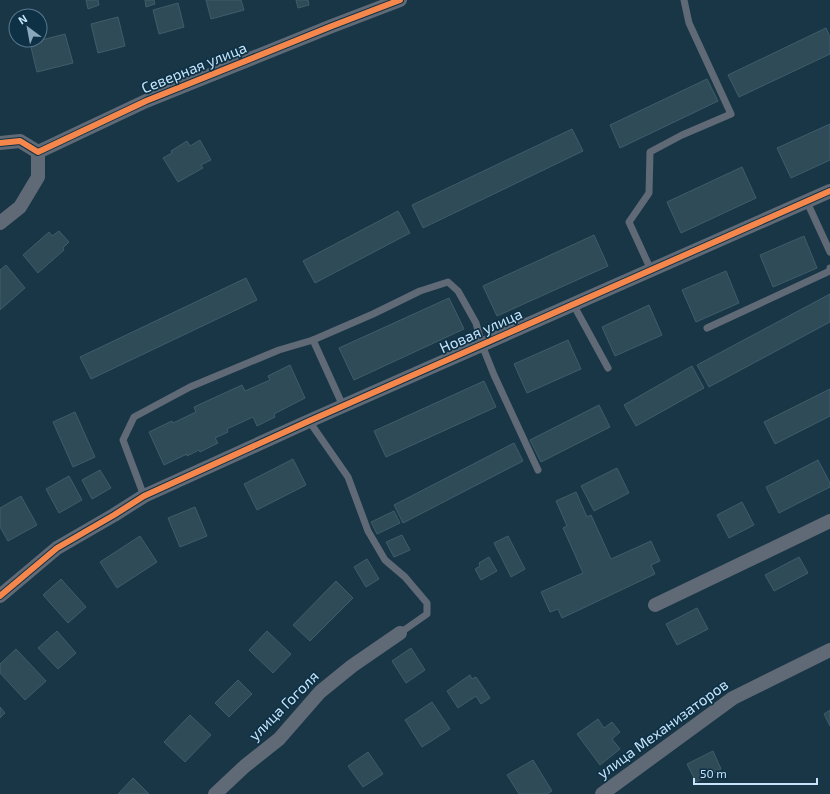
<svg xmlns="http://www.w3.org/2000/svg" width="830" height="794" font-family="'Exo 2',sans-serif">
  <rect width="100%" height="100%" fill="#193646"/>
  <g fill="#2f4b57" stroke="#3e5d6a">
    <polygon points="86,0 98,0 99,5 88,9"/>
    <polygon points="145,0 154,0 155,4 146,7"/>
    <polygon points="206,0 241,0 244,10 211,19"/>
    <polygon points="296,0 308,0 309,5 298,8"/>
    <polygon points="178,3 184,27 159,34 153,10"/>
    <polygon points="118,17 125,46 98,53 91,24"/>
    <polygon points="826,28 830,37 830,54 739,97 728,75"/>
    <polygon points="65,34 73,63 37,72 30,43"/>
    <polygon points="707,79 718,101 620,148 610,125"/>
    <polygon points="830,124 830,160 791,178 777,148"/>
    <polygon points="572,129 583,151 423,228 412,205"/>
    <polygon points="200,140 211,160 201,165 203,168 178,182 163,158 172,153 171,151 187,141 190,146"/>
    <polygon points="742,167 756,198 681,233 667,202"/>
    <polygon points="398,211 410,233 315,283 303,261"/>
    <polygon points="59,231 69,242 63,248 64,250 38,273 23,255 49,232 52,236"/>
    <polygon points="594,235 608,266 497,316 483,286"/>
    <polygon points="804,236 817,268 773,287 760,255"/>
    <polygon points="6,265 25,288 0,310 0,270"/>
    <polygon points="726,271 739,303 696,322 682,290"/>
    <polygon points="246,278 257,300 91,379 80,357"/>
    <polygon points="830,294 830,322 709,387 697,365"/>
    <polygon points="449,298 464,329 354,380 339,348"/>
    <polygon points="649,305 662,335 615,356 602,327"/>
    <polygon points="568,340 581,369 527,393 514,364"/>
    <polygon points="290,365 305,398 274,414 275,417 257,426 253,417 227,429 228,432 215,438 218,443 200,452 199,450 187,456 187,454 164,465 149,432 172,421 173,423 196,412 194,407 242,385 245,391 270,380 268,376"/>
    <polygon points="692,366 704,388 636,426 624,405"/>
    <polygon points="484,381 496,407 386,457 374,431"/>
    <polygon points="830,389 830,416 775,444 764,422"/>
    <polygon points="599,405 610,427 541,462 530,440"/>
    <polygon points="75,412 95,457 73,467 53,422"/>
    <polygon points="514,443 523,461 403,523 394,505"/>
    <polygon points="293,459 306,485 257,510 244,484"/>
    <polygon points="818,460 830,483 830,487 779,513 766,487"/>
    <polygon points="617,468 629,493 594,511 581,486"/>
    <polygon points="100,470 111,488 92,499 82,480"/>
    <polygon points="69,476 82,500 59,513 46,489"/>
    <polygon points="576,492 587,517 591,515 611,559 651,541 660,561 651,565 655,574 562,618 558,609 550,612 541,592 583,573 563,528 567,526 556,501"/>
    <polygon points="21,496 37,525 8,541 0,527 0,508"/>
    <polygon points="742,502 754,525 729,538 717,515"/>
    <polygon points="195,507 207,536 180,547 168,518"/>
    <polygon points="394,511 400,523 377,534 371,522"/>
    <polygon points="402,535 410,550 394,557 386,542"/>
    <polygon points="140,536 157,562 117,588 100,562"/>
    <polygon points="508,536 525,569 511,577 494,543"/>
    <polygon points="489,557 497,571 481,580 475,569 480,566 479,563"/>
    <polygon points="799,557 808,573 774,591 765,575"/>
    <polygon points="367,559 379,579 366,587 354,567"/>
    <polygon points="61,579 86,607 68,623 43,595"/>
    <polygon points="336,581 353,598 310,641 293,625"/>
    <polygon points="697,608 708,629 677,645 666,624"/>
    <polygon points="57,631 76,653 58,669 38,648"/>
    <polygon points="267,631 291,654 273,673 249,650"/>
    <polygon points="411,648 425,670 406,683 392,661"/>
    <polygon points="16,649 46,681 25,700 0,673 0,664"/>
    <polygon points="470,675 472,679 476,677 490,698 481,704 476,696 458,708 447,691"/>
    <polygon points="238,680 252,694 229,717 215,703"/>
    <polygon points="432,702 450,729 422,747 405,720"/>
    <polygon points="0,707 5,713 0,718"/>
    <polygon points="830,710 830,726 824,714"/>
    <polygon points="190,715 211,735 185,762 164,742"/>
    <polygon points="598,719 604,728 612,722 620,732 612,739 620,749 600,765 577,734"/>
    <polygon points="713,751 721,769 696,782 687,764"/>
    <polygon points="368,752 383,774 363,787 348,766"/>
    <polygon points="533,760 552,791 547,794 519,794 507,775"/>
    <polygon points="133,778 149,794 118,794"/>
  </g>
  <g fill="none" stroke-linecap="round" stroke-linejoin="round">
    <g stroke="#606a76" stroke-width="7">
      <polyline points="807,202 830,252"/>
      <polyline points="651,270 629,222 649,193 650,152 682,135 731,114 689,23 684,0"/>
      <polyline points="573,304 608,368"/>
      <polyline points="707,328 830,271 830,268"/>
      <polyline points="313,340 343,406"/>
      <polyline points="309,421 348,477 368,531 385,560 405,577 427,603 427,614 400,633"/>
      <polyline points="144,496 123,440 134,417 190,387 279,350 313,340 373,314 420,291 448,282 458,291 476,323 482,345 494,375 538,470"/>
    </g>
    <g stroke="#606a76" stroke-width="14">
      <polyline points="0,143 20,141 38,152 146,101 332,26 400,0"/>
      <polyline points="0,223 20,207 38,177 38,152"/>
      <polyline points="0,596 57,548 114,515 144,496 309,421 830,191"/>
      <polyline points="655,605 830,521"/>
      <polyline points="215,794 245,766 279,739 320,692 352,666 400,633"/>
      <polyline points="602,794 733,698 830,650"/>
    </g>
    <defs>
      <g id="cycleway">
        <polyline points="0,143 20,141 38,152 146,101 332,26 400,0"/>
        <polyline points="0,596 57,548 114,515 144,496 309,421 830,191"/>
      </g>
    </defs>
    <use href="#cycleway" stroke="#0f3145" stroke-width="8"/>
    <use href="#cycleway" stroke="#f5874c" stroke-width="6"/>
  </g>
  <g text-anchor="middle" stroke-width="3.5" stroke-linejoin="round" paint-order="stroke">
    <g font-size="15" fill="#c6e5fc" stroke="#0f3145">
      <text transform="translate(194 68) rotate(-22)" y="5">Северная улица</text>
      <text transform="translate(481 331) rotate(-24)" y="5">Новая улица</text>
      <text transform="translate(284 706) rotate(-45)" y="5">улица Гоголя</text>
      <text transform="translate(663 729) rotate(-36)" y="5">улица Механизаторов</text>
    </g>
  </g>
  <g transform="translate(28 28) rotate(328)"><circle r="19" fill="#0f3145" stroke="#58798e"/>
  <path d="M0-3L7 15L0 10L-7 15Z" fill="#89a8bc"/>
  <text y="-6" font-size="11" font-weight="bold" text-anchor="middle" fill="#c6e5fc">N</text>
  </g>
  <path d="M694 778v6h123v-6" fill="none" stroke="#c6e5fc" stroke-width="2"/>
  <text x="700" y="778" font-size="12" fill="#c6e5fc" stroke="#0f3145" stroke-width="3" paint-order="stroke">50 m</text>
</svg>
